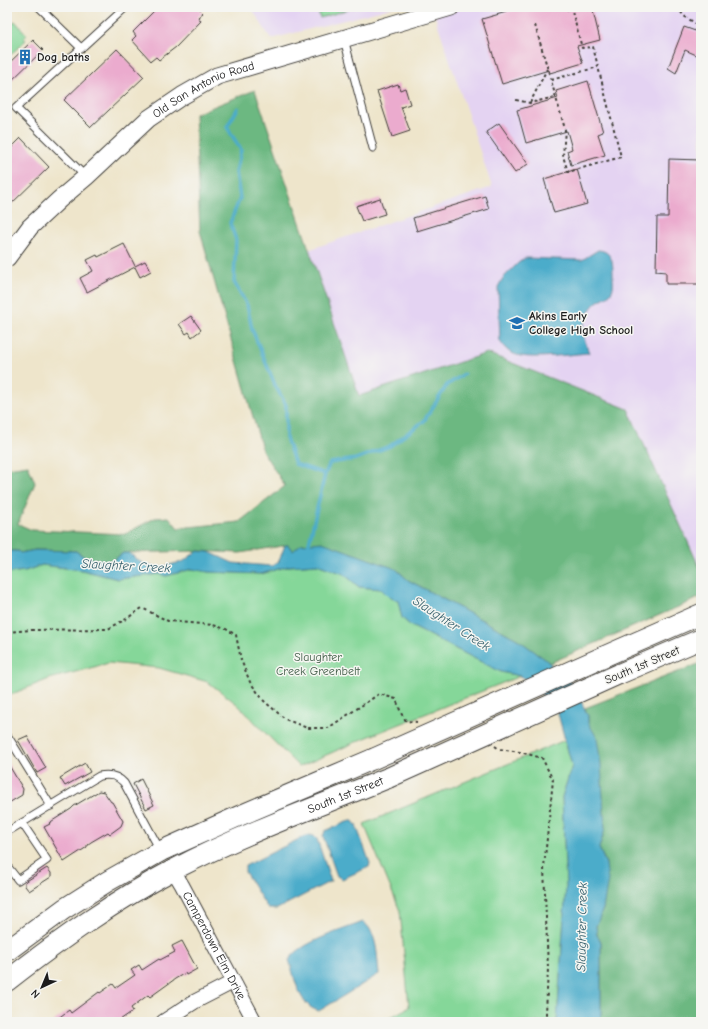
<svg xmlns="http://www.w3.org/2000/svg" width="708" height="1029" font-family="'Comic Neue',sans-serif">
  <rect width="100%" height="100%" fill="#f6f6f2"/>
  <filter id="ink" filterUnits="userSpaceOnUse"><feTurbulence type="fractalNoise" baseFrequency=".025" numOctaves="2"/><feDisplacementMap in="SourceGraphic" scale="8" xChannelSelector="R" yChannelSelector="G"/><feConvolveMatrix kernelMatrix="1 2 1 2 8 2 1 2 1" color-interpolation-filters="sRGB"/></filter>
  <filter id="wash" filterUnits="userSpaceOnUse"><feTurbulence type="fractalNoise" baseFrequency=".012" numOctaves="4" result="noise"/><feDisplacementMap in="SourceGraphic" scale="16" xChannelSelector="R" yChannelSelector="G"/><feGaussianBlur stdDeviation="0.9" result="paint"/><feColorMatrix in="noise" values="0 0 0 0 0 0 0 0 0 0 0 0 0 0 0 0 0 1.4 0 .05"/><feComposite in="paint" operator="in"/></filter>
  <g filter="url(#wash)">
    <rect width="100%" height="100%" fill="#eee5cb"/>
    <g fill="#e4d3f2">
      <polygon points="251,7 395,7 271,39"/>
      <polygon points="432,7 701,7 701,597 550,663 517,639 426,590 308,250 492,187"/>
    </g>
    <g fill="#85d799" stroke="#507a5a">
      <polygon points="317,7 356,7 320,18"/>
      <polygon points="15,21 27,35 24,38 26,40 7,58 7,28"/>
      <polygon points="317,564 344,574 359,587 381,589 389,597 398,601 402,618 411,626 501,672 520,676 365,738 299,767 237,704 208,682 159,668 109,663 49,679 7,696 7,573 25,571 42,565 82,570 118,579 159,574 166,576 192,569 209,572 261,574 289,566"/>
      <polygon points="565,740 572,766 562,797 566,886 557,1022 382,1022 409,1007 400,911 364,824"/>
    </g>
    <g fill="#6cb881" stroke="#446a4e">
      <polygon points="255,90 359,396 487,353 628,409 701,571 701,597 550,663 517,639 408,580 396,569 293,551 288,545 240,553 197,551 123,553 114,560 109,561 86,558 76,551 35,550 20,553 18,551 7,551 7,468 28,465 35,483 18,524 32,530 125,534 155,518 169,517 178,528 239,522 285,486 263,452 200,231 195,114"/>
      <polygon points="701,663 701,1022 601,1022 601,942 597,935 596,925 603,909 606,863 599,848 605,829 588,722 588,716 585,708"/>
    </g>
    <g fill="#4bacca" stroke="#346473">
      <path d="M598 250C613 251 613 264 613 276 613 281 614 286 612 291 609 297 602 298 597 302 591 307 586 315 584 323 581 333 586 344 589 353 572 354 532 360 517 355 509 353 504 348 500 341L498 287 503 278 517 264 525 258 582 260Z"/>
      <polygon points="322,542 396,569 408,580 517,639 545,659 574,686 588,716 588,722 597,738 601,765 605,829 599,848 606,864 608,880 603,909 596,926 597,935 601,942 601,1022 557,1022 566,886 562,797 572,766 557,710 531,683 520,676 501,672 411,626 402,618 398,601 389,597 381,589 359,587 344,574 317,564 289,566 261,574 208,572 192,569 166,576 159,574 118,579 82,570 42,565 25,571 7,573 7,551 18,551 20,553 35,550 76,551 86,558 109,561 114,560 123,553 129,553 145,565 159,568 184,561 197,551 209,552 233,563 272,566 279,561 285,545 288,545 293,551 301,544"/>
      <polygon points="349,821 353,821 356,825 370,863 369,867 342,879 337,876 323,836 325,831"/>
      <polygon points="310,835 314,836 317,839 331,881 277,909 268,909 245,872 245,866 303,837"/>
      <path d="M363 922C378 932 377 958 379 974L319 1011C298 1006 295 977 289 960 300 942 343 930 363 922Z"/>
    </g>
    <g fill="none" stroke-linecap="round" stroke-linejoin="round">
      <g stroke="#4bacca" stroke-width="3.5">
        <polyline points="238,108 227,127 241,150 236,172 240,198 230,223 236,240 234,282 247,305 252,329 275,385 286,405 286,438 295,464 325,474 308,547"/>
        <polyline points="325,474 330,463 356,459 390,446 424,421 447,385 464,374"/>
      </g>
    </g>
    <g id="blocks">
      <g fill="#ebabce">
        <polygon points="158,7 197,7 203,13 198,17 201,21 176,47 159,60 156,57 151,61 132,40 136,36 133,32"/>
        <polygon points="524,7 566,7 567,10 578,7 592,7 600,40 577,46 583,63 550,73 549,70 502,84 482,19"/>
        <polygon points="684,27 701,33 701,57 685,50 676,73 668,68"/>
        <polygon points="33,40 43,50 7,85 7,65"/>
        <polygon points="117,49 144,77 91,127 64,100"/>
        <polygon points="588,81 603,132 598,134 605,155 571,165 567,151 572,149 567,131 526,143 517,110 558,98 556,91"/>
        <polygon points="398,84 400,90 405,88 410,104 401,107 410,131 392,137 377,91"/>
        <polygon points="499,123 528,164 515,173 486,132"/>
        <polygon points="21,138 49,167 7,208 7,152"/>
        <polygon points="669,159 701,160 701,284 666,284 666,272 656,271 657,217 668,217"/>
        <polygon points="577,169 587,204 554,213 544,179"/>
        <polygon points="485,196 489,209 417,231 413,218"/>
        <polygon points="380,198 385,214 362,221 356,206"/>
        <polygon points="124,244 135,266 145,261 151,271 140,277 135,267 87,292 80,278 93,271 87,260 97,255 98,257"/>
        <polygon points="191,316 201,330 192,337 189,332 186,334 179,324"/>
        <polygon points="27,736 46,768 37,773 18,740"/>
        <polygon points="7,762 23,789 22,795 7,804"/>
        <polygon points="85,763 90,772 65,786 60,778"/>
        <polygon points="141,779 154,805 146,809 133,784"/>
        <polygon points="99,791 104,792 111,802 112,802 123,821 121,826 110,834 108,832 91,842 87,845 87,847 64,862 44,827 50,824 49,823 71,809 74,806"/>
        <polygon points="47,868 51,873 51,877 29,891 25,886 25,882"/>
        <polygon points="182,941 197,969 186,975 185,973 175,979 150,997 148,995 131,1008 133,1011 117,1022 53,1022 69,1010 71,1013 99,992 100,993 113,984 116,988 135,975 131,970 139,965 142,970 159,959 160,960 175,952 172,946"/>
      </g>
    </g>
  </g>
  <g filter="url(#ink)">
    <use href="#blocks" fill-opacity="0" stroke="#3c3a36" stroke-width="1"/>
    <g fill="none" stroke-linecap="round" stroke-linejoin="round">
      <defs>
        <g id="service">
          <polyline points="39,7 81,48"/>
          <polyline points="344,39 373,148"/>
          <polyline points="86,177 16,108 126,7"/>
          <polyline points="9,738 51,806"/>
          <path d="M7 832 99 776C109 774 117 775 124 783L160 850"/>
          <polyline points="7,866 18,880 47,860 22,823"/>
        </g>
        <g id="minor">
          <path id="s1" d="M173 870 182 885 255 1022"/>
          <polyline points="163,1022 194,1002 233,982"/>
        </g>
        <g id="tertiary">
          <path id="s2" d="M7 258 30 227 60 199 86 177 148 119 182 96 217 76 451 7"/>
        </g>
        <g id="secondary">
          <polyline points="605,656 701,614"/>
          <polyline points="619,674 701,639"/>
          <polyline points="7,951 64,909 108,881 161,851 239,816 373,759"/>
          <path id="s3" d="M7 981C60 940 114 901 173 870 242 834 316 807 388 778"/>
        </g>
      </defs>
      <use href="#service" stroke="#3c3a36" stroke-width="9"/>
      <use href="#minor" stroke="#3c3a36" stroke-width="16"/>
      <use href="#tertiary" stroke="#3c3a36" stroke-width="19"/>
      <use href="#secondary" stroke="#3c3a36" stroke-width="22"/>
      <g stroke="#3c3a36" stroke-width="2" stroke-dasharray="3 3" stroke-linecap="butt">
        <polyline points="677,7 684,16 701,27"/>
        <polyline points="535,25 565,129 563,156 568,172 621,157 593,47 582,48 571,7"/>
        <polyline points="551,80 598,67"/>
        <polyline points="516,100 530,103 555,97"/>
        <polyline points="530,103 547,69"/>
        <polyline points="7,632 31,630 108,629 126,619 142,608 168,621 213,625 226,629 236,635 241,660 250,682 264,701 285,719 307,728 328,728 379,694 396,699 401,713 406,721 417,722"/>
        <polyline points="495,746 499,749 520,752 542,758 553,780 544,867 548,968 546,1014 543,1022"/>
      </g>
      <use href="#service" stroke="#fff" stroke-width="7"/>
      <use href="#minor" stroke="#fff" stroke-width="14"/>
      <use href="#tertiary" stroke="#fff" stroke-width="17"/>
      <use href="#secondary" stroke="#fff" stroke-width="20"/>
      <defs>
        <g id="secondary-bridge">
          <polyline points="373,759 605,656"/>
          <polyline points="388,778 619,674"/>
        </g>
      </defs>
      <use href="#secondary-bridge" stroke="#3c3a36" stroke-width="22" stroke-linecap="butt"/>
      <use href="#secondary-bridge" stroke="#fff" stroke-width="20"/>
    </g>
  </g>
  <defs>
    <symbol id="building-bare" viewBox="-9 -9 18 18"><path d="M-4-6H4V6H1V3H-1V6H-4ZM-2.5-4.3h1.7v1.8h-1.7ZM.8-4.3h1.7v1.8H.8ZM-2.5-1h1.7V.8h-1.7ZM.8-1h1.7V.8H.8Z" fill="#1f6fb2" stroke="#f6f6f2" stroke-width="2.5" paint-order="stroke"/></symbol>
    <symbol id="school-bare" viewBox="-9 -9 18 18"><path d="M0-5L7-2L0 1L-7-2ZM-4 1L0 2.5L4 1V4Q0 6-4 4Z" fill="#1f6fb2" stroke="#f6f6f2" stroke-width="2.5" paint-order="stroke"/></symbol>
  </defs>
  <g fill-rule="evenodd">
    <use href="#building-bare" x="14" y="46" width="22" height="22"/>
    <use href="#school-bare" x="506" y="312" width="22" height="22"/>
  </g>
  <g text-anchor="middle" stroke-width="3" stroke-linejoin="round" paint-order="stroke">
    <g font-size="12" font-weight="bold" fill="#1c1c1c" stroke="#f6f6f2" text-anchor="start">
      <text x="37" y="61">Dog baths</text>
      <text x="529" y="320">Akins Early<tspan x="529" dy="14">College High School</tspan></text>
    </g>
    <g font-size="12" fill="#1c1c1c" stroke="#f6f6f2">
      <text dy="4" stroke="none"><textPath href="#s2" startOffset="262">Old San Antonio Road</textPath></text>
      <text transform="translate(642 665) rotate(-23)" y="4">South 1st Street</text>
      <text dy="4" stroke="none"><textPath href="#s3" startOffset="388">South 1st Street</textPath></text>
      <text dy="4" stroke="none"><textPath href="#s1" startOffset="86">Camperdown Elm Drive</textPath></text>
    </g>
    <g font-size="12" fill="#415d48" stroke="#f6f6f2">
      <text x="318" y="661">Slaughter<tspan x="318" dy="14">Creek Greenbelt</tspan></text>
    </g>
    <g font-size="13" font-style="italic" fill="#315d6a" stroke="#f6f6f2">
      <text transform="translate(126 565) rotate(3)" y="5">Slaughter Creek</text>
      <text transform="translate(452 623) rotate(33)" y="5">Slaughter Creek</text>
      <text transform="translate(581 927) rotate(-89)" y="5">Slaughter Creek</text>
    </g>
  </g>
  <rect width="708" height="1029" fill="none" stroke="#f6f6f2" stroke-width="24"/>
  <g transform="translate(42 987) rotate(224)" stroke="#f6f6f2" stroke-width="3" paint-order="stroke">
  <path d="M0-3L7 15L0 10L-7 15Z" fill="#1c1c1c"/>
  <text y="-6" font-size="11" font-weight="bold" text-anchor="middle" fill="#1c1c1c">N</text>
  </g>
</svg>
